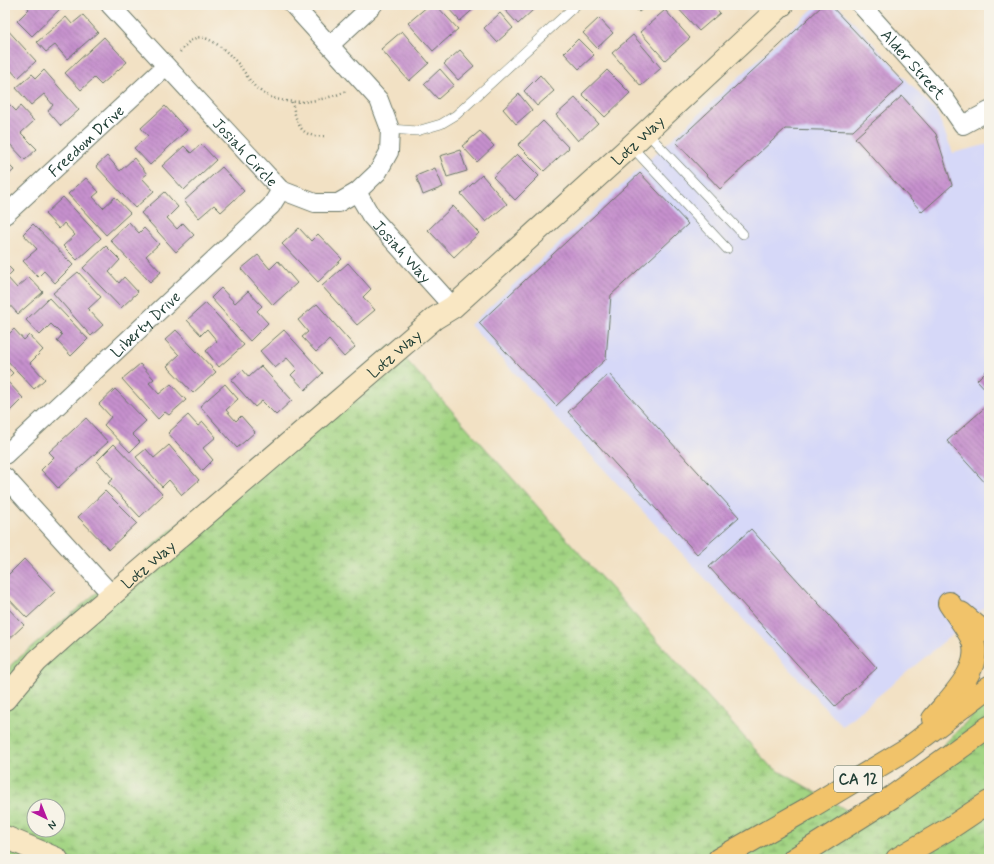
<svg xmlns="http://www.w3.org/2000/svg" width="994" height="864" font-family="Mynerve,sans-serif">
  <defs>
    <pattern id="wetland-marsh" width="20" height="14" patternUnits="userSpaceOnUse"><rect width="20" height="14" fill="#a3d483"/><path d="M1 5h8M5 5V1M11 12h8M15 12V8" fill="none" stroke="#84ad6c"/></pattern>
    <pattern id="building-back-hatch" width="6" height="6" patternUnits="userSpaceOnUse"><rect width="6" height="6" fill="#c690cd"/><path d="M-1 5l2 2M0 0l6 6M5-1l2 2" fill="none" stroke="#a077a7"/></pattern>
  </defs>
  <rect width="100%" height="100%" fill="#f7f3e8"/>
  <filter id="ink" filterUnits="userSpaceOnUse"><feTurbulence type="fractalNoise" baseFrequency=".025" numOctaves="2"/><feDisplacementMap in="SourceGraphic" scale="8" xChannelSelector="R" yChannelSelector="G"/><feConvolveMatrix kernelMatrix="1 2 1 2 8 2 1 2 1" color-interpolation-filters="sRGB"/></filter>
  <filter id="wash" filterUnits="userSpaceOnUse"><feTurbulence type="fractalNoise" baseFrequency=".012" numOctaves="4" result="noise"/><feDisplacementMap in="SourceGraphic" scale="16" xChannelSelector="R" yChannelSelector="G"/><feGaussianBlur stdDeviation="0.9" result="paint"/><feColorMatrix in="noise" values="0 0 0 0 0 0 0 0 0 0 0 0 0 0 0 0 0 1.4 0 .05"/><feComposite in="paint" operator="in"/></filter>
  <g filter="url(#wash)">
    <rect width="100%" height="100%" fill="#f2e1c4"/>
    <polygon fill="#d6d8f8" points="817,5 838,5 937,113 953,153 989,144 989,604 842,726 470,325"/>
    <path fill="url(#wetland-marsh)" stroke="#61885c" fill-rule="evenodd" d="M392 344 770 766 867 822 989 699V859H5V676L12 664ZM34 806H58V830H34Z"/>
    <g id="blocks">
      <g fill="url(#building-back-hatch)">
        <polygon points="26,5 64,5 32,36 17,21 29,9"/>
        <polygon points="429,5 436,5 458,29 433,51 408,23"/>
        <polygon points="445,5 478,5 460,21"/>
        <polygon points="506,5 530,5 534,9 518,24 503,8"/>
        <polygon points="632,5 647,5 639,12"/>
        <polygon points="675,5 713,5 720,13 699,31"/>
        <polygon points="823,5 830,5 904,83 853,131 785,129 720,189 676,142"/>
        <polygon points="665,10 690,38 665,60 640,32"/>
        <polygon points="500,13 513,28 497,42 484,28"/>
        <polygon points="83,15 98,32 67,59 55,45 46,52 37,42 66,17 72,24"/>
        <polygon points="599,18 613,33 597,48 583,33"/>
        <polygon points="5,27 36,61 18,78 8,67 5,69"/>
        <polygon points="402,31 429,63 409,81 381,49"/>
        <polygon points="633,35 661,68 641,86 612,53"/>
        <polygon points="104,37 127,62 101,85 94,78 81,90 65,73"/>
        <polygon points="578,39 594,55 579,69 564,53"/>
        <polygon points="460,50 474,66 458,80 444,64"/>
        <polygon points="440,69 454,85 438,99 424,84"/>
        <polygon points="44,70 79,110 61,126 48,111 53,105 44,94 31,105 16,88 32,74 36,78"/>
        <polygon points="607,70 630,93 605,117 582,94"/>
        <polygon points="540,75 554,91 537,106 524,91"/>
        <polygon points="519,94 532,110 516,124 503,109"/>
        <polygon points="902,96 936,134 952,185 922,212 855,138"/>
        <polygon points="575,98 598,123 578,141 556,115"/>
        <polygon points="5,100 16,111 20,106 34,121 21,133 37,149 25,160 5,139"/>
        <polygon points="165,106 187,130 150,165 134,148 148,136 141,128"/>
        <polygon points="543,121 569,148 544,171 518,145"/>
        <polygon points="480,131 494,146 477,162 462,146"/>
        <polygon points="201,144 216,160 184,190 162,166 184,146 191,153"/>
        <polygon points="460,150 467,171 447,177 440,156"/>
        <polygon points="517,154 539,176 515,200 493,177"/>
        <polygon points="107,156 120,171 134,158 147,174 142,178 154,191 135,208 96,166"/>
        <polygon points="5,161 14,170 5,178"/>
        <polygon points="222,167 244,191 221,212 214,205 199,218 184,201"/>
        <polygon points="435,168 443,187 423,195 416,176"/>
        <polygon points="640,173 688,224 611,295 606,359 556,406 479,323"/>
        <polygon points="482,175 507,204 486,222 461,194"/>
        <polygon points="86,178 99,192 93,197 103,208 115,197 130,213 106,235 68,194"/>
        <polygon points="165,192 178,207 167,218 177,229 183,223 194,235 176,252 141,213"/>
        <polygon points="63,197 101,238 77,260 63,246 75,235 64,223 59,229 45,214"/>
        <polygon points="453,206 479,233 454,257 428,230"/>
        <polygon points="129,222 139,233 144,228 159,244 146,256 161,272 150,282 110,240"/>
        <polygon points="33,224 73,265 55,283 44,271 38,277 23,261 37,249 23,234"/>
        <polygon points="299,228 311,241 318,234 342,259 318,282 282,244"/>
        <polygon points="106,246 120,260 109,272 119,283 124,277 138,292 121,308 83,268"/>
        <polygon points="258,255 270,269 278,261 297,283 273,305 241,269"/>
        <polygon points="5,263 13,271 7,277 17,288 29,277 43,292 18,314 5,300"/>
        <polygon points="348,263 371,289 363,297 375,310 357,325 322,286"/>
        <polygon points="78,272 101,297 88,309 103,325 91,336 53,293"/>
        <polygon points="221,288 235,303 248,291 262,306 257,311 268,323 250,341 211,298"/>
        <polygon points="49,298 88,339 71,356 57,341 62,335 51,324 40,335 26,320"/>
        <polygon points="206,303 244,345 219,367 206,351 217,341 207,329 201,335 187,320"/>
        <polygon points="317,304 355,347 344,357 329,340 316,352 302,337 308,332 298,320"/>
        <polygon points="14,329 24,340 29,335 43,350 30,363 45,379 34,389 5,358 5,338"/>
        <polygon points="176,330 216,372 193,393 167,366 179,355 165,340"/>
        <polygon points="284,330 323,373 305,390 291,375 297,369 287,358 275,368 260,351"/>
        <polygon points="140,364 154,379 149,383 159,394 171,384 186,400 169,415 165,412 158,419 122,379"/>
        <polygon points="5,365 13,373 6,380 23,398 7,414 5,411"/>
        <polygon points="261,366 292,400 276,415 262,401 255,407 231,380 243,370 249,377"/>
        <polygon points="989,368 989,393 977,380"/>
        <polygon points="609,374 739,517 697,554 568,412"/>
        <polygon points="225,384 238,399 226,410 236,421 241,416 255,432 237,448 200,406"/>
        <polygon points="115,389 146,421 132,434 140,442 130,452 104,425 111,417 99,404"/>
        <polygon points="989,404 989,487 947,441"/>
        <polygon points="188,415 198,426 203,422 216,437 203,448 213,460 202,471 168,433"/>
        <polygon points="86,418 108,442 58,488 41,470 54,457 49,452"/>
        <polygon points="114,444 163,495 140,517 108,483 113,479 97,461"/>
        <polygon points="169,445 199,480 182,495 169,480 162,487 136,457 146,449 154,458"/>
        <polygon points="105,491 137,523 109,549 78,517"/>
        <polygon points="751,529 877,668 835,706 709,567"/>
        <polygon points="24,559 55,592 27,618 5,595 5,578"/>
        <polygon points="5,605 24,625 5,643"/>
      </g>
    </g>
  </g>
  <g filter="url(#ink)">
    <use href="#blocks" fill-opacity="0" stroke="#697666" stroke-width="1"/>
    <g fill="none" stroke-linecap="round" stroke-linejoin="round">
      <defs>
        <g id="lane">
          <polyline points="390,129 417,131 441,124 456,115 576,5"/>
          <polyline points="646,132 743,234"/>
          <polyline points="631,146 727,249"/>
        </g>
        <g id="street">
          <path id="s1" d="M110 5 281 190 315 203H338L357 192 378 172 389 152 390 129 379 100 293 5"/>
          <path id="s2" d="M861 5 945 99 963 125 989 111"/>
          <polyline points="330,45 373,5"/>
          <path id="s3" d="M357 192 371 216 453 307"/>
          <path id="s4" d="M5 215 166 66"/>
          <path id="s5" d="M5 455 271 206 281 190"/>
          <polyline points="5,477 111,594"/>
        </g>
        <g id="secondary">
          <path id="s6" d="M5 699 37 661 78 624 435 318 453 307 631 146 782 5"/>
          <polyline points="5,837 57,859"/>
        </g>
        <g id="highway">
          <polyline points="961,613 980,629 989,631"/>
          <path d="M933 719C950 698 986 666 971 637 965 625 956 614 949 603"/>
          <polyline points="719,859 809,808 907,749 989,687"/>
          <polyline points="794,859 892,797 989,727"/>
          <polyline points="897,859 950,828 989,802"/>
        </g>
      </defs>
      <use href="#lane" stroke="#697666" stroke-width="10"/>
      <use href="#street" stroke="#697666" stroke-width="20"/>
      <use href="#secondary" stroke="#697666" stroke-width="24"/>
      <use href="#highway" stroke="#697666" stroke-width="24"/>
      <g stroke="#697666" stroke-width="2.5" stroke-dasharray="1 3" stroke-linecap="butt">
        <path d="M180 52C184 47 189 40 196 38 209 33 232 56 240 66 246 74 251 84 259 90 283 109 320 102 347 91"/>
        <path d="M292 102C295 114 297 131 311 135 315 137 321 136 325 136"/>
      </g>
      <use href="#lane" stroke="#fff" stroke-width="9"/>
      <use href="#street" stroke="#fff" stroke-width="18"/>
      <use href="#secondary" stroke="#f9e7c3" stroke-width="22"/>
      <use href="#highway" stroke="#f1c36a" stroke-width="22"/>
    </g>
  </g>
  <g text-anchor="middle" stroke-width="3" stroke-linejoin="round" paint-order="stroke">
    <rect fill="#f7f3e8" stroke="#60746a" stroke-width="1" x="834" y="766" width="48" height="26" rx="3"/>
    <g font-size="15" font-weight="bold" fill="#1f3d34">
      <text x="858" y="784">CA 12</text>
    </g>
    <g font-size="16" fill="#1f3d34" stroke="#f7f3e8">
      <text dy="6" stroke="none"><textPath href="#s2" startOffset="79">Alder Street</textPath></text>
      <text dy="6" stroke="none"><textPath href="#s4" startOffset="110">Freedom Drive</textPath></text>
      <text dy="6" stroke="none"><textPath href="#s6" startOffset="845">Lotz Way</textPath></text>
      <text dy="6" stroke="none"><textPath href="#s1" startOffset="200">Josiah Circle</textPath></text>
      <text dy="6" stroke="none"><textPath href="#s3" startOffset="75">Josiah Way</textPath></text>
      <text dy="6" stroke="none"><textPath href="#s5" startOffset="192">Liberty Drive</textPath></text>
      <text dy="6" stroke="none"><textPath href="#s6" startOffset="521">Lotz Way</textPath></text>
      <text dy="6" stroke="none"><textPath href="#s6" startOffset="197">Lotz Way</textPath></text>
    </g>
  </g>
  <rect width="994" height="864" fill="none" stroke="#f7f3e8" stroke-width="20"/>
  <g transform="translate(46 818) rotate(137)"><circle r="19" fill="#f7f3e8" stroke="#a1aaa0"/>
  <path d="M0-3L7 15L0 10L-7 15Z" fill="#b5179e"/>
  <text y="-6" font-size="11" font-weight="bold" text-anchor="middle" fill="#1f3d34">N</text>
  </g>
</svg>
